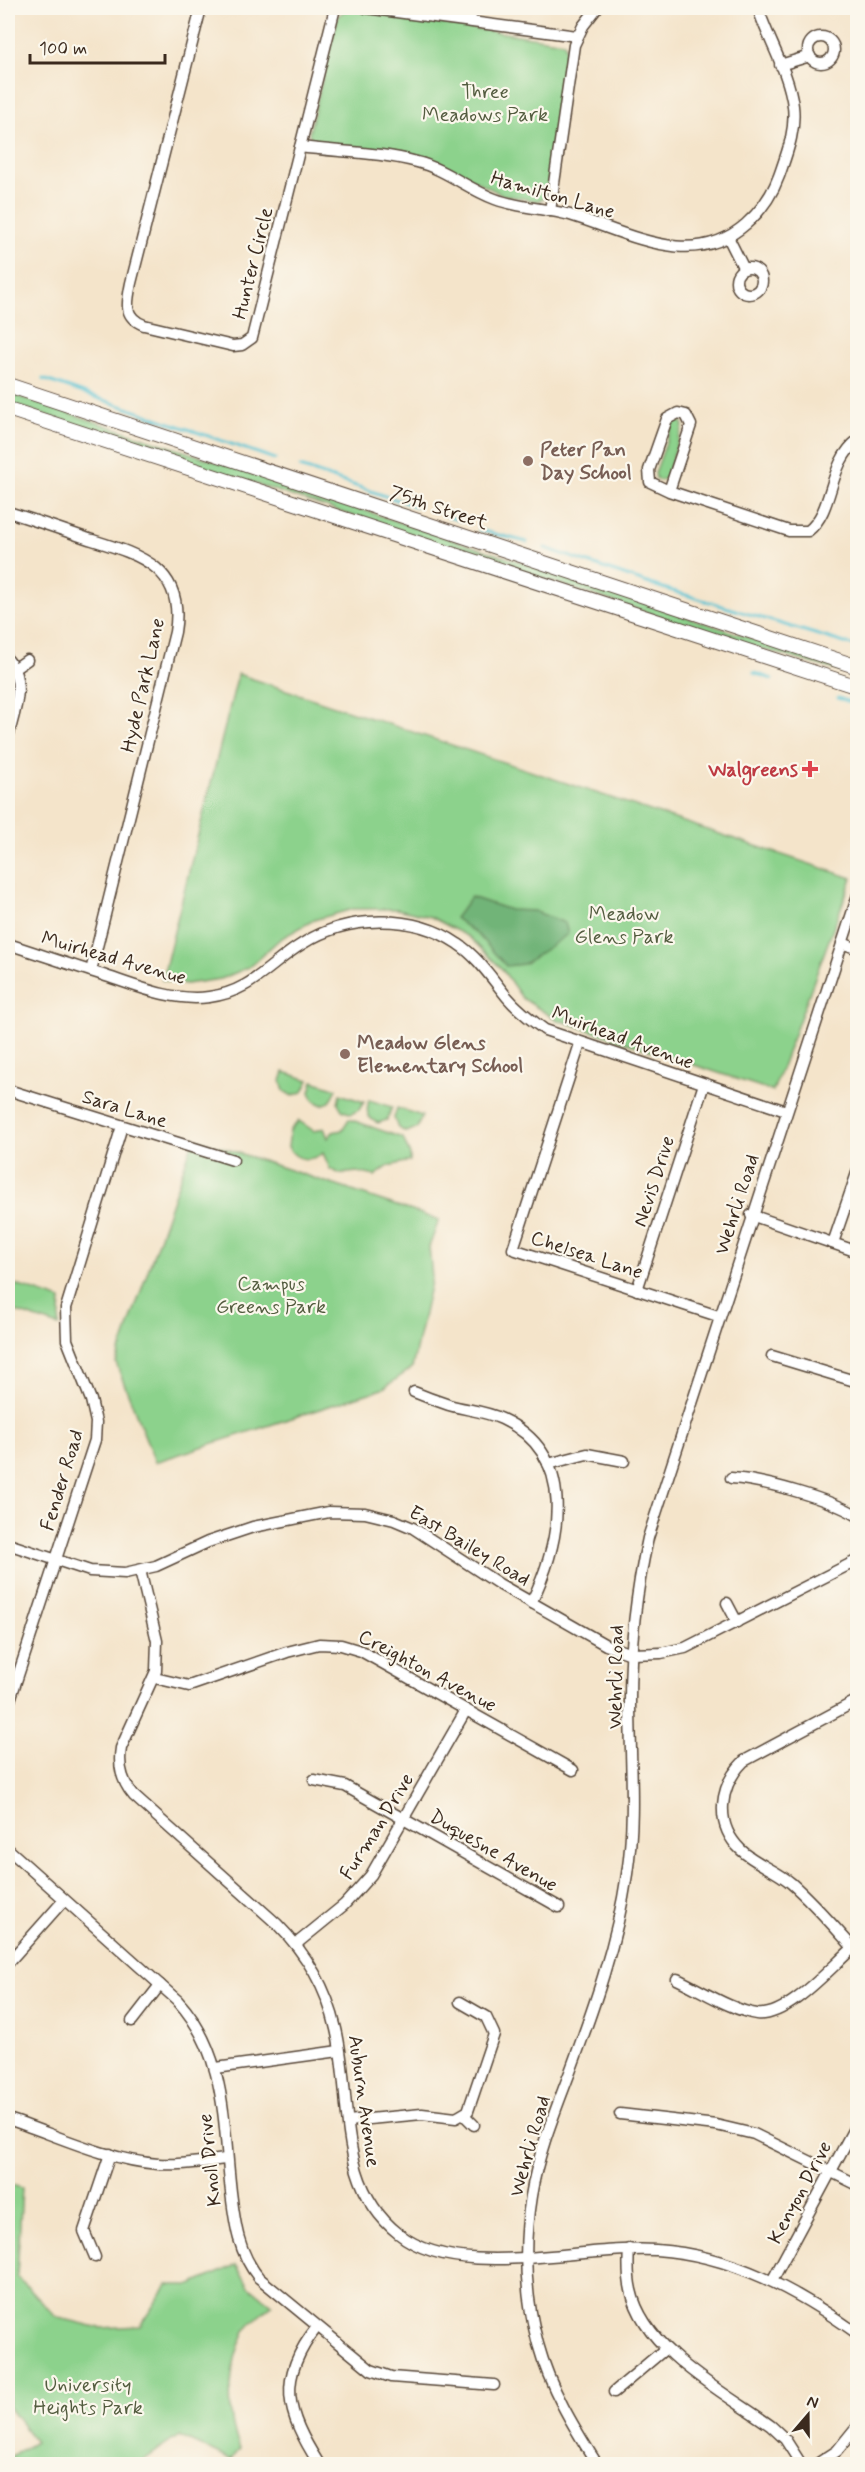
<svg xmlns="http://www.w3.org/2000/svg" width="865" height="2472" font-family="Mynerve,sans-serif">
  <rect width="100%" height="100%" fill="#fbf7ec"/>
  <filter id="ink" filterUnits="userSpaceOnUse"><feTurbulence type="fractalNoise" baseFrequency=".0167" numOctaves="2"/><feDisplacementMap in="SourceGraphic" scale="12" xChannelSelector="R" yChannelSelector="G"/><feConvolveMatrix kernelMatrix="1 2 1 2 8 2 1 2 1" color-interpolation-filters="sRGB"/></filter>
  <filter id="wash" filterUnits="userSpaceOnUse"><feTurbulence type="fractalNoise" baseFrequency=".008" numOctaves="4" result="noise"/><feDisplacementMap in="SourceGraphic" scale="24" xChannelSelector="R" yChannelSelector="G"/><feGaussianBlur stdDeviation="1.35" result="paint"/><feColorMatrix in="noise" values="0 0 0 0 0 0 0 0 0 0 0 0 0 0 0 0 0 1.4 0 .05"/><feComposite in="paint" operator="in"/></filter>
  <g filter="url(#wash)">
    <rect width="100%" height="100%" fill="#f4e4ca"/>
    <g fill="#8cd28c" stroke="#647e55" stroke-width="1.5">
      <polygon points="352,10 564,42 566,50 547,191 544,199 537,201 503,195 444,165 419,156 312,141 309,133 338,16 344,11"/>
      <polygon points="8,393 857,673 857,676 737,642 8,403"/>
      <polygon points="674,420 682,422 683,427 666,478 660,481 656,479 655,473"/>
      <polygon points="238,674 852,878 773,1091 555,1019 522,998 502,969 469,937 431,917 397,909 353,909 314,920 280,939 249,967 221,979 186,984 162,980"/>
      <polygon points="284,1072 309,1080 303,1092 292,1096 284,1091 281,1081"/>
      <polygon points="313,1081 337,1089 330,1102 322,1105 314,1101 310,1092"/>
      <polygon points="340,1094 364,1102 359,1110 351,1114 342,1110 338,1103"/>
      <path d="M369 1100 392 1107 387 1120 378 1123C366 1118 366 1111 369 1100Z"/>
      <polygon points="397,1108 422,1116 417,1128 406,1132 398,1128 394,1118"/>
      <path d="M349 1119 403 1138 410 1155V1161L389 1166 375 1176 357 1172 340 1174 330 1169 323 1153C311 1162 296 1161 288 1147L290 1130 299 1121 314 1131 324 1128 328 1138 333 1132 342 1130Z"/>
      <polygon points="194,1138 439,1220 429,1247 432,1277 412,1368 382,1389 155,1462 116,1363"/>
      <polygon points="8,1282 61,1300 59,1326 8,1309"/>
      <path d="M8 2184 22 2188 17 2276 56 2317 100 2328 140 2326 167 2285H191L236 2265 249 2286 272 2305C264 2312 250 2322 245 2331 228 2366 225 2414 240 2449L231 2460 179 2436 138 2464H8V2458L35 2442 8 2407Z"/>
    </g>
    <polygon fill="#71b478" stroke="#566f4b" stroke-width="1.5" points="471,897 510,910 534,911 565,923 568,934 524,964 506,966 479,936 455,918"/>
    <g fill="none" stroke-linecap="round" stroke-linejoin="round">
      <g stroke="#58c3d3" stroke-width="3">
        <polyline points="43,379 275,459"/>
        <polyline points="300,467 415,506"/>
        <polyline points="448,517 463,521"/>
        <polyline points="479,530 527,542"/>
        <polyline points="545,548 653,585 858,647"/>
        <polyline points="754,673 772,679"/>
        <polyline points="838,698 858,705"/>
      </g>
    </g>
  </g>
  <g filter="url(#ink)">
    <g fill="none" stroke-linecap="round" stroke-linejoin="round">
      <defs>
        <g id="minor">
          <path d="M201 8 131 283C127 303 123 317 144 325L233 346 242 345 252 338 335 8"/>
          <polyline points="366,8 577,36"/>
          <polyline points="470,21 472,8"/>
          <circle cx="821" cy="50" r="13"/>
          <polyline points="780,65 810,56"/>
          <path d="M300 147C338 152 380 152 417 162 445 169 468 189 495 199 519 208 546 208 570 215 627 232 692 272 746 224 761 211 772 195 779 176 787 153 796 131 793 106 789 72 768 40 758 8"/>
          <polyline points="550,211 574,45 583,26 597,8"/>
          <polyline points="728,237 744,269"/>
          <circle cx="749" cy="281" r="13"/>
          <path d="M669 491 691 425 686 415 678 413 667 419 649 470 650 482 669 491 789 531H808C835 510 827 464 858 440"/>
          <path d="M8 512C34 520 60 529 86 538 137 554 186 566 175 632L91 971"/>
          <path d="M8 660C27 683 14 712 8 737"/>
          <polyline points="14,669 27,660"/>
          <polyline points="842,943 858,949"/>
          <path d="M8 944C39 954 71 965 103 975 136 986 173 1002 209 997 251 992 269 964 302 944 347 915 413 913 458 944 478 957 492 979 507 997 518 1010 531 1020 545 1030L786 1111"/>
          <polyline points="580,1044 513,1249 718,1316"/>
          <polyline points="8,1090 233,1160"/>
          <polyline points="751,1215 858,1252"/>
          <polyline points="833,1243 858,1170"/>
          <polyline points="637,1290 704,1084"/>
          <polyline points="772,1356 858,1382"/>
          <path d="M414 1392C426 1397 437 1401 449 1405 466 1410 485 1411 502 1419 579 1455 561 1542 531 1603"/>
          <polyline points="548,1464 587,1454 624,1461"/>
          <path d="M731 1478C764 1480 830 1499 858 1516"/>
          <polyline points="8,1544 90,1571 125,1573 156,1566 208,1542 253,1527 329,1512 365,1513 394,1520 413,1528 499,1584 606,1645 631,1654 661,1653 685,1648 858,1560"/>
          <path d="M140 1570 157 1641 156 1671 121 1748C118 1766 122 1782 134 1796L277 1924C306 1953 327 1989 336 2029 353 2100 335 2184 399 2234 459 2282 581 2245 656 2250 732 2255 797 2290 858 2334"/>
          <polyline points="727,1603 737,1622"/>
          <polyline points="155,1678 189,1686 287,1652 319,1644 341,1645 361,1651 573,1770"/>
          <path d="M858 1700 744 1761C719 1786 714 1824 741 1850 756 1864 776 1870 791 1883 815 1904 836 1929 858 1953"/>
          <polyline points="8,1706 95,1440 96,1422 91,1400 67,1340 66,1308 122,1126"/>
          <polyline points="314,1780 345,1786 559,1907"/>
          <path d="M8 1849 177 2000C227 2054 223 2123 231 2192 235 2224 238 2252 259 2278L371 2370 391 2377 494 2385"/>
          <polyline points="296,1944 344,1905 371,1875 466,1710"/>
          <polyline points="8,1963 64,1900"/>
          <path d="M677 1979C699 1989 733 2011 757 2014 787 2018 831 1967 853 1948"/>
          <polyline points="132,2021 160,1985"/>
          <polyline points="216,2068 339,2051"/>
          <polyline points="620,2114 716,2125 754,2134 858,2185"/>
          <polyline points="464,2115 474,2125"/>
          <path d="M8 2119C56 2135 107 2160 158 2164 181 2166 205 2161 227 2159"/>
          <polyline points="348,2121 422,2114 456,2118 468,2111 494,2034 486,2017 460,2002"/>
          <path d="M629 2249C628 2263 628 2277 631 2290 644 2351 724 2392 771 2426L785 2439 801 2464"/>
          <polyline points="95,2257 84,2231 110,2154"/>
          <polyline points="772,2281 858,2121"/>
          <path d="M317 2327C276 2379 286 2412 319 2464"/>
          <polyline points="614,2392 665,2349"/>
          <path d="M597 2464C573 2426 550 2388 538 2344 525 2296 523 2245 531 2196 538 2153 555 2112 570 2072 594 2007 617 1943 627 1874 636 1815 630 1759 630 1700 630 1645 636 1592 648 1538L858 895"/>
          <polyline points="817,2464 837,2451 858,2425"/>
        </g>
        <g id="major">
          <polyline points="8,385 858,667"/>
          <polyline points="8,409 858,687"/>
        </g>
      </defs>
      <use href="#minor" stroke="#574638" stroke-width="13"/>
      <use href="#major" stroke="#574638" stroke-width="16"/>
      <use href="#minor" stroke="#fff" stroke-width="10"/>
      <use href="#major" stroke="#fff" stroke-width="14"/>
    </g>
  </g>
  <g fill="#8d6e63" stroke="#fbf7ec" stroke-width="2">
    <circle cx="528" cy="461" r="6"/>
    <circle cx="345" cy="1054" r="6"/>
  </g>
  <path fill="#e0444e" stroke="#fbf7ec" stroke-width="2" d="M807 760h6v6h6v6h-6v6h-6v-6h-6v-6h6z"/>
  <g text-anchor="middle" stroke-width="4.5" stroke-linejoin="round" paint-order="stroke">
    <g font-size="20" fill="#535c3f" stroke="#fbf7ec">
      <text x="485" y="98">Three<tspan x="485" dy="23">Meadows Park</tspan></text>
      <text x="624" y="920">Meadow<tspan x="624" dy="23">Glens Park</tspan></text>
      <text x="271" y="1290">Campus<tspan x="271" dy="23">Greens Park</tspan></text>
      <text x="88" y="2391">University<tspan x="88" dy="23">Heights Park</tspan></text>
    </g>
    <g font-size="20" fill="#3b2a1e" stroke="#fbf7ec">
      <text transform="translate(553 194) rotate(16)" y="7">Hamilton Lane</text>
      <text transform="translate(252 263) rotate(-76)" y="7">Hunter Circle</text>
      <text transform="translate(439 507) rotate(18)" y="7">75th Street</text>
      <text transform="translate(142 685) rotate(-77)" y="7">Hyde Park Lane</text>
      <text transform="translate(114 957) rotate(16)" y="7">Muirhead Avenue</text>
      <text transform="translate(623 1037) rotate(20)" y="7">Muirhead Avenue</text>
      <text transform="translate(125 1108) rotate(17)" y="7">Sara Lane</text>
      <text transform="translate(653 1181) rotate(-72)" y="7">Nevis Drive</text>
      <text transform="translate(736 1204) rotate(-72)" y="7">Wehrli Road</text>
      <text transform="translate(587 1254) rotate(18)" y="7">Chelsea Lane</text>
      <text transform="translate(61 1480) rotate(-73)" y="7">Fender Road</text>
      <text transform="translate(470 1545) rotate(31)" y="7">East Bailey Road</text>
      <text transform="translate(428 1670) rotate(28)" y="7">Creighton Avenue</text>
      <text transform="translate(615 1677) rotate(-89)" y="7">Wehrli Road</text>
      <text transform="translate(376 1826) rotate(-58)" y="7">Furman Drive</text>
      <text transform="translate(494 1850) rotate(30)" y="7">Duquesne Avenue</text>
      <text transform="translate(365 2101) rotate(82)" y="7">Auburn Avenue</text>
      <text transform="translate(529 2146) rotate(-74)" y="7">Wehrli Road</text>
      <text transform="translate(209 2160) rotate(-96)" y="7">Knoll Drive</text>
      <text transform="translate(799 2192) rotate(-62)" y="7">Kenyon Drive</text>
    </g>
    <g font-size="20" font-weight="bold" fill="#785e54" stroke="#fbf7ec" text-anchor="start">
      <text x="540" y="456">Peter Pan<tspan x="540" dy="23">Day School</tspan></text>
      <text x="357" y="1049">Meadow Glens<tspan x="357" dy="23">Elementary School</tspan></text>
    </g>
    <g font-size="20" font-weight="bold" fill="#be3a42" stroke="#fbf7ec" text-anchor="end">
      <text x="798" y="776">Walgreens</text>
    </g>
  </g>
  <rect width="865" height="2472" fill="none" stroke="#fbf7ec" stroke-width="30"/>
  <g transform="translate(808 2415) rotate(20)" stroke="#fbf7ec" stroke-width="4.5" paint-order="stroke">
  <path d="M0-4.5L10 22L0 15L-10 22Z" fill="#3b2a1e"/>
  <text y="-9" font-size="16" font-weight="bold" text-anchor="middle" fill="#3b2a1e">N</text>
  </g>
  <path d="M30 54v9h135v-9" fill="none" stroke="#3b2a1e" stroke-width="3"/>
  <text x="39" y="54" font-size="18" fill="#3b2a1e" stroke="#fbf7ec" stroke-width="4.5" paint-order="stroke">100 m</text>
</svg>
